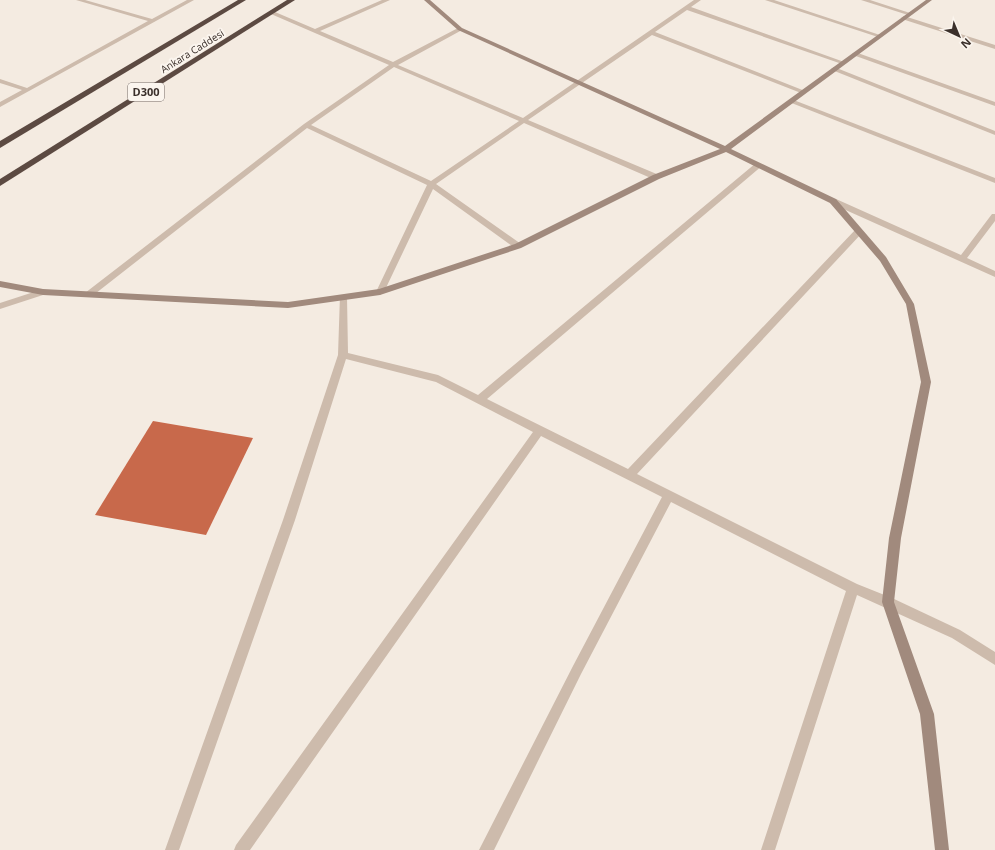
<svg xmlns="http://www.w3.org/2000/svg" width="995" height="850" font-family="'Open Sans',sans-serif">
  <rect width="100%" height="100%" fill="#f4ebe1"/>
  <polygon fill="#c8694b" points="153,421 253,438 206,535 95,515"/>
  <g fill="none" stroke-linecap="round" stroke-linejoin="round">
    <polygon fill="#cdbbac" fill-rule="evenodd" points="76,0 85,0 152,19 187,0 194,0 0,107 0,102 22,90 0,83 0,79 27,88 148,21"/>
    <g fill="#cdbbac" fill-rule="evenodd">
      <path d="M382 0H390L320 31 393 62 458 28H462V30L398 65 523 118 694 0H701L691 7 847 63 842 64 687 10 655 32 805 91V93H801L652 35 528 120 659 175V179H653L524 123 436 184 521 244V248H515L433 189 384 292 380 295 376 292 427 185 307 128 91 297H85L84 295 85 293 304 124 389 65 271 14V12H275L315 29ZM394 67 519 121 431 181 311 125Z"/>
      <polygon points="765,0 774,0 883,36 878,37"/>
      <polygon points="861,0 870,0 913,14 908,15"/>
      <polygon points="904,16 995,45 995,49 902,19 901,18"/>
      <polygon points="855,52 995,102 995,106 853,55 852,54"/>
      <polygon points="834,67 995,131 995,135 832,70 831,69"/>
      <polygon points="791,99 995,178 995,183 789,102 788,101"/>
      <polygon points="756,163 763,165 487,399 628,469 856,229 862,229 862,233 637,474 857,584 892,598 960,630 995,652 995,665 952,638 857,595 775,850 761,850 846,591 671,502 581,674 494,850 479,850 573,666 662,497 541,436 250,850 234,850 236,845 533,432 436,382 346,359 295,520 179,850 165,850 283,520 338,355 340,295 346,295 347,297 348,353 438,375 478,395"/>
      <polygon points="830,199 836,199 961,255 992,214 995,214 995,221 967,258 995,271 995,277 830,203"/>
      <polygon points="43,289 47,292 46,294 0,309 0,303"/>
    </g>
    <polygon fill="#a18a7d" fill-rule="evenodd" points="424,0 430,0 462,28 725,146 926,0 932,0 731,149 836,199 886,257 914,304 931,382 901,538 894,602 934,714 949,850 935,850 920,714 882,602 889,538 921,382 906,304 880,261 830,203 726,152 659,179 521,248 380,295 288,308 43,295 0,287 0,281 43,289 288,302 379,289 515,244 653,175 720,149 458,30"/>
    <g fill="#5c4a42" fill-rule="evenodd">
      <polygon points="238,0 246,0 0,148 0,141"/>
      <polygon points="287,0 295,0 0,186 0,179"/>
    </g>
  </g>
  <g text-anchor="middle" stroke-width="4" stroke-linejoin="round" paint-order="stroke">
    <g font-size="10" fill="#3b302b" stroke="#fbf5ee">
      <text transform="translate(192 51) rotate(-32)" y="4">Ankara Caddesi</text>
    </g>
    <rect fill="#fbf5ee" stroke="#756b66" stroke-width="1" x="128" y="83" width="36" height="18" rx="3"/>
    <g font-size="11" font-weight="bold" fill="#3b302b">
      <text x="146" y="96">D300</text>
    </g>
  </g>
  <g transform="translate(959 36) rotate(136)" stroke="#fbf5ee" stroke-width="3" paint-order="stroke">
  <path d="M0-3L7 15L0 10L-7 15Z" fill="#3b302b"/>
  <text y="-6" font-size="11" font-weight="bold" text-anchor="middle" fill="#3b302b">N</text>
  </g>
</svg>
